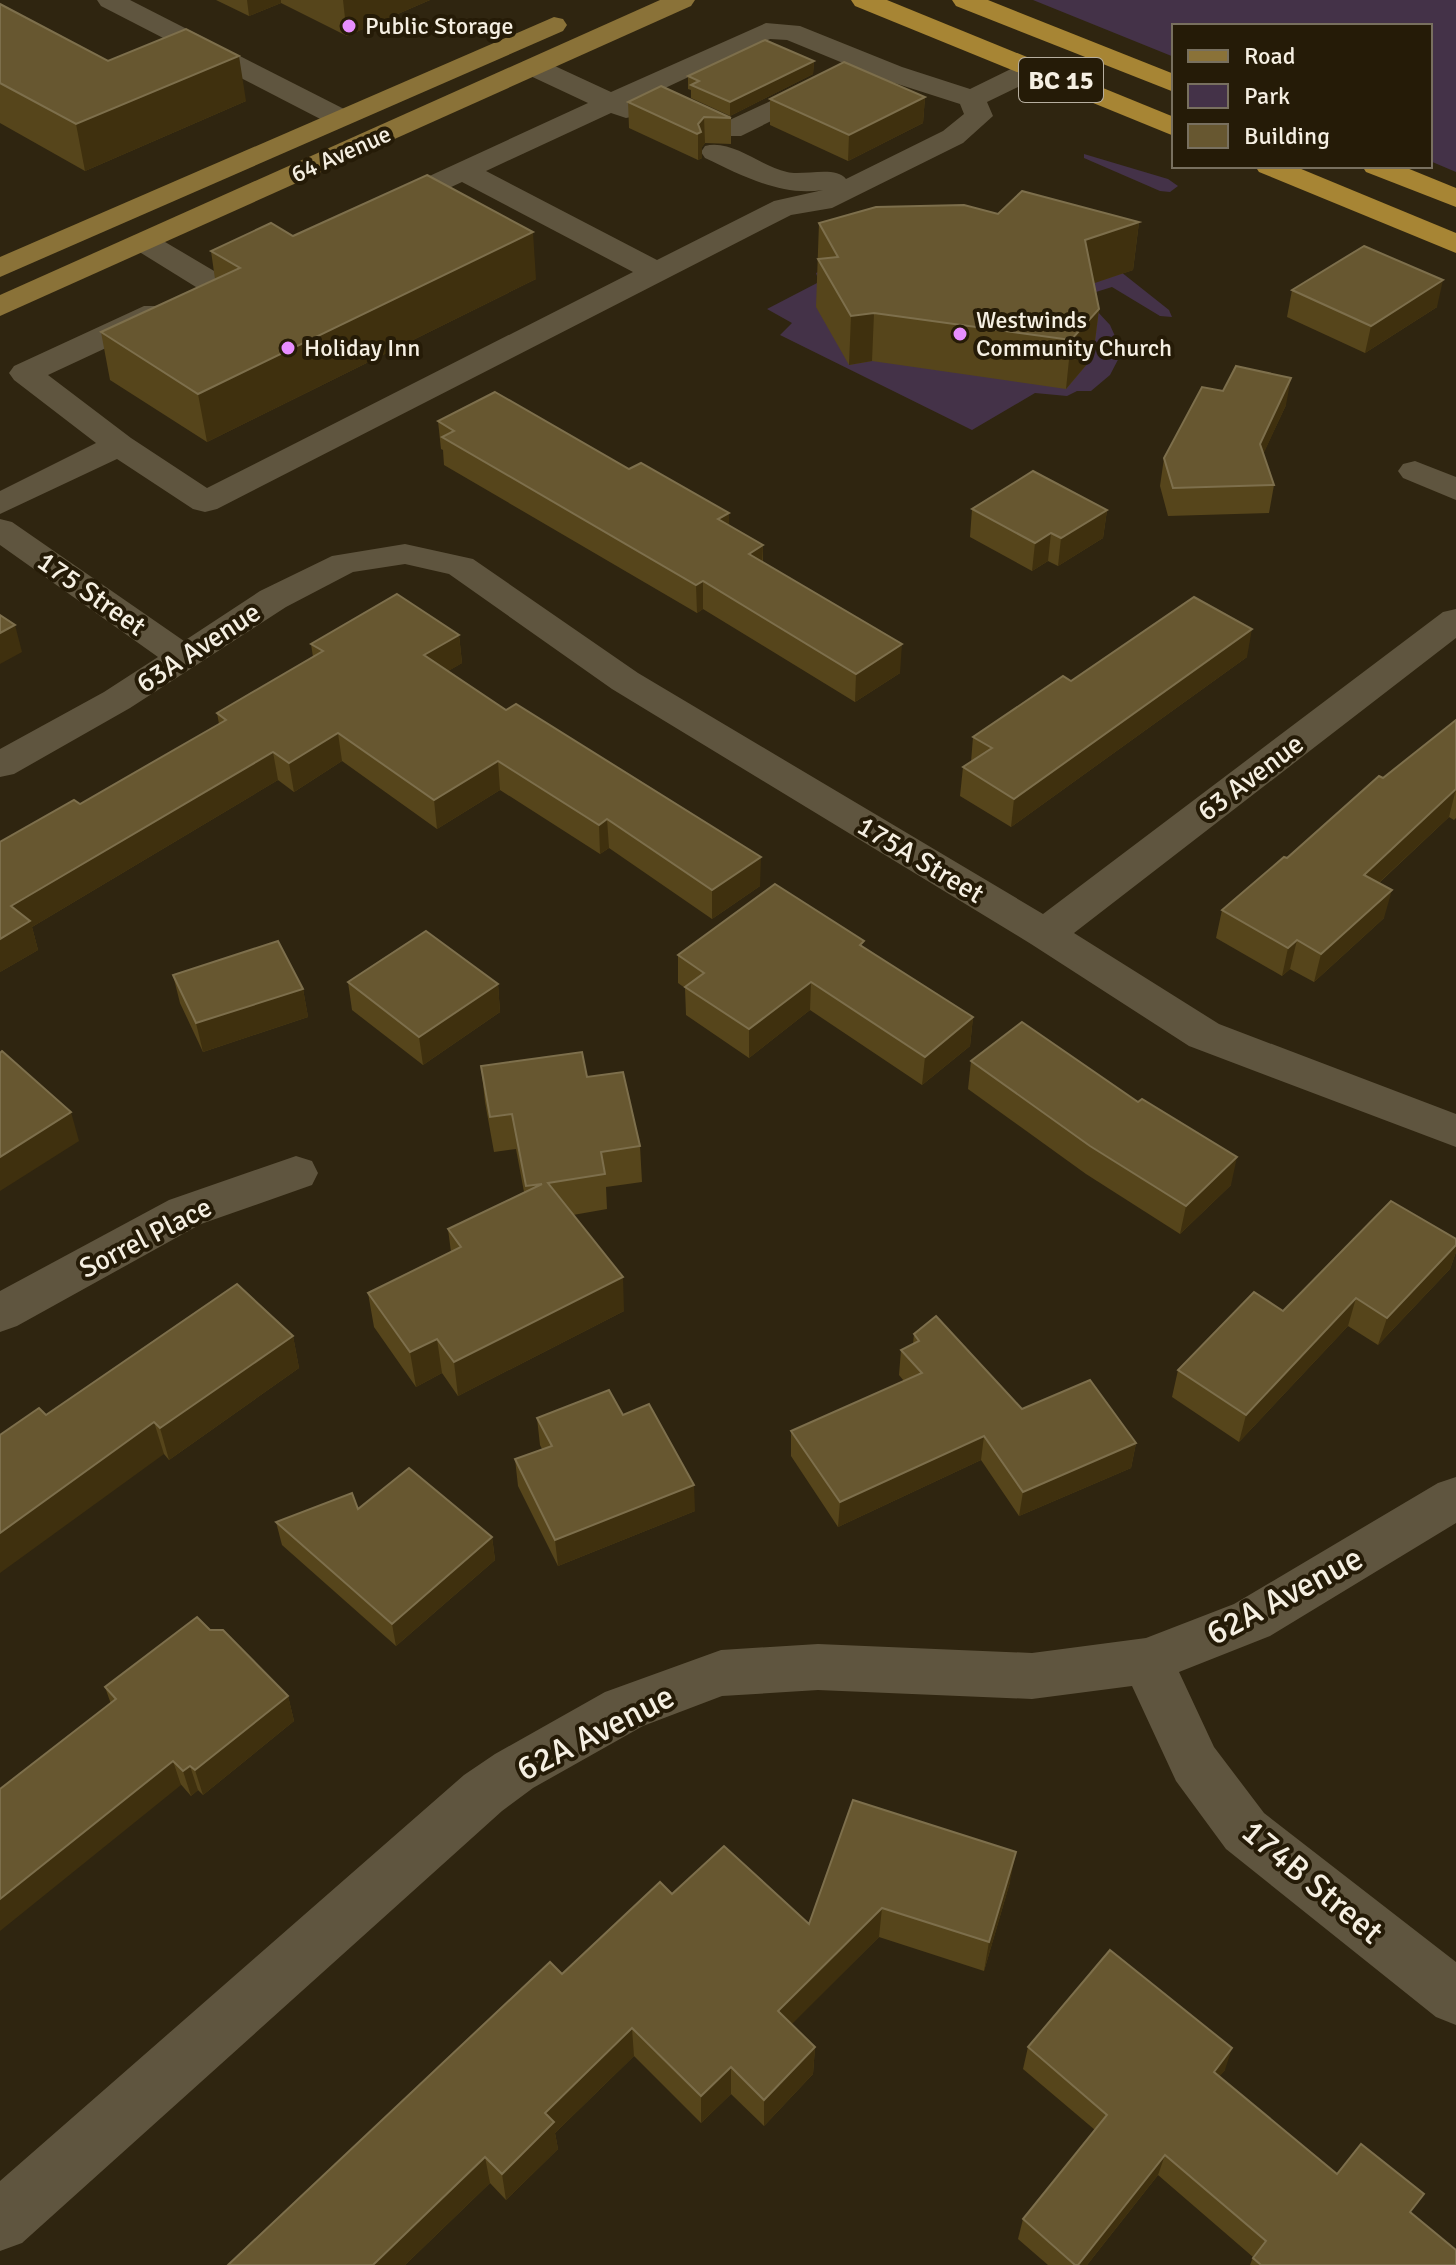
<svg xmlns="http://www.w3.org/2000/svg" width="1456" height="2265" font-family="Signika,sans-serif">
  <rect width="100%" height="100%" fill="#2f2510"/>
  <g fill="#443248">
    <polygon points="1033,0 1456,0 1456,172 1430,161 1430,26 1174,26 1174,57"/>
    <polygon points="1084,154 1168,179 1178,186 1170,192 1160,191 1084,158"/>
    <polygon points="1092,249 1169,310 1172,317 1160,316 1112,287 1083,296 1110,325 1122,352 1110,375 1091,391 1077,391 1067,396 1035,393 972,430 780,335 792,323 767,309 819,282 816,273 839,263"/>
  </g>
  <g fill="none" stroke-linecap="round" stroke-linejoin="round">
    <g fill="#5f553f" fill-rule="evenodd">
      <polygon points="97,0 130,0 350,112 354,118 350,124 330,124 101,6"/>
      <path d="M766 23 800 26 902 67 970 89 1023 63H1043L1047 69 1043 75 987 102 993 116 963 143 832 208 791 215 217 509 205 512 193 509 117 459 0 514V491L96 443 14 380 9 373 14 366 144 306H166L171 313 166 320 48 375 131 438 207 488 633 272 462 182 395 213H375L370 207 375 201 588 103 524 73 520 67 524 61H544L611 92ZM770 39 787 40 882 79 960 104 964 114 943 131 846 179C836 165 803 176 787 172 760 166 732 139 705 146L701 152 705 158C741 175 781 197 823 190L774 201 657 260 486 171 611 113 626 118 636 116 640 110 633 103Z"/>
      <polygon points="822,77 832,79 836,85 832,91 741,136 721,136 717,130 721,124"/>
      <polygon points="144,233 155,236 226,278 230,285 226,292 204,292 133,248 129,242 133,236"/>
      <polygon points="1415,461 1456,477 1456,500 1403,478 1398,471 1403,464"/>
      <polygon points="0,519 12,522 184,641 260,591 332,556 405,544 473,559 638,673 1043,914 1443,612 1456,609 1456,638 1074,933 1219,1024 1456,1114 1456,1147 1189,1046 1031,944 612,689 449,574 405,564 353,572 286,607 130,708 14,774 0,777 0,749 104,692 158,657 0,545"/>
      <polygon points="296,1156 312,1161 318,1173 312,1185 201,1224 17,1326 0,1332 0,1291 169,1200"/>
      <polygon points="1456,1477 1456,1523 1270,1636 1179,1672 1214,1747 1264,1813 1456,1962 1456,2025 1436,2017 1226,1849 1176,1781 1132,1686 1032,1699 818,1690 722,1696 643,1726 533,1788 502,1811 22,2243 0,2251 0,2181 464,1775 495,1754 605,1692 721,1650 818,1644 1032,1653 1146,1638 1234,1604 1438,1483"/>
    </g>
    <g fill="#8a7238" fill-rule="evenodd">
      <polygon points="660,0 695,0 691,6 0,316 0,295"/>
      <polygon points="554,17 563,19 567,25 563,31 0,277 0,257"/>
    </g>
    <g fill="#a78534" fill-rule="evenodd">
      <polygon points="851,0 887,0 1174,117 1174,136 855,6"/>
      <polygon points="952,0 988,0 1174,74 1174,92 956,6"/>
      <polygon points="1255,166 1294,166 1456,233 1456,253 1259,172"/>
      <polygon points="1362,166 1402,166 1456,188 1456,207 1366,172"/>
    </g>
  </g>
  <g fill="#56451b">
    <polygon points="216,0 430,0 347,36 281,3 249,16"/>
    <polygon points="0,4 108,61 246,101 85,171 0,123"/>
    <polygon points="814,61 813,74 730,116 691,98 691,90 688,89 688,76"/>
    <polygon points="925,97 923,123 848,161 770,125 770,99"/>
    <polygon points="628,102 731,118 731,144 705,143 702,147 702,158 698,160 629,128"/>
    <polygon points="998,214 1139,222 1133,270 1094,283 1099,309 1093,357 1066,389 872,361 849,365 816,307 819,223"/>
    <polygon points="293,236 536,279 207,442 110,380 101,332 215,279 211,251"/>
    <polygon points="1292,290 1437,307 1365,353 1287,317"/>
    <polygon points="1286,405 1263,454 1274,485 1269,513 1168,516 1160,486 1164,458"/>
    <polygon points="438,421 629,469 763,545 763,562 900,673 855,702 703,609 697,613 444,465 443,450 441,449"/>
    <polygon points="972,509 1107,510 1103,538 1058,566 1048,561 1032,571 970,537"/>
    <polygon points="459,635 462,663 448,671 760,886 712,919 609,848 600,854 500,790 437,829 342,761 294,792 278,780 32,927 38,950 0,972 80,804 219,724 217,713 313,657 311,644"/>
    <polygon points="1247,657 1011,827 960,796 963,767 971,762 973,737 1071,681"/>
    <polygon points="1456,720 1456,818 1454,820 1449,817 1379,883 1384,918 1314,982 1290,969 1282,976 1216,938 1222,910 1287,858 1383,778"/>
    <polygon points="864,948 973,1017 970,1046 922,1085 810,1010 749,1058 686,1015 685,988 678,983 678,955"/>
    <polygon points="173,975 303,989 308,1017 203,1052 180,1003"/>
    <polygon points="348,982 498,984 500,1012 423,1065 352,1010"/>
    <polygon points="971,1061 1231,1185 1180,1234 1086,1174 968,1089"/>
    <polygon points="481,1066 587,1077 640,1146 642,1182 606,1187 607,1209 573,1215 624,1311 458,1396 442,1373 416,1387 374,1327 368,1293 451,1252 448,1229 524,1192 516,1149 494,1152 485,1102"/>
    <polygon points="1456,1239 1456,1252 1450,1269 1378,1345 1348,1326 1239,1442 1172,1397 1178,1370 1283,1311"/>
    <polygon points="914,1334 1022,1409 1136,1443 1131,1468 1019,1516 981,1460 838,1527 791,1456 791,1431 904,1381 899,1375 901,1350 913,1344"/>
    <polygon points="293,1336 299,1368 169,1460 164,1454 46,1415"/>
    <polygon points="623,1415 695,1511 558,1566 518,1486 515,1459 542,1449 540,1445 537,1418"/>
    <polygon points="358,1509 492,1537 495,1560 396,1646 282,1545 276,1522"/>
    <polygon points="210,1630 288,1696 294,1721 203,1795 198,1790 191,1796 111,1704 105,1687"/>
    <polygon points="853,1800 1010,1882 984,1971 879,1937 791,2024 815,2047 813,2074 764,2126 731,2094 701,2123 634,2056 555,2133 558,2149 506,2200 490,2183 405,2265 228,2265 562,1974 672,1894 809,1924"/>
    <polygon points="1028,2047 1225,2070 1219,2076 1337,2174 1412,2214 1456,2265 1250,2265 1253,2257 1158,2175 1087,2265 1048,2265 1018,2239 1023,2219 1095,2130 1023,2069"/>
  </g>
  <g fill="#3f300e">
    <polygon points="247,0 281,0 281,3 249,16"/>
    <polygon points="343,0 430,0 347,36"/>
    <polygon points="239,56 246,101 85,171 76,124"/>
    <polygon points="814,61 813,74 730,116 730,102"/>
    <polygon points="925,97 923,123 848,161 849,135"/>
    <polygon points="704,117 705,143 702,147 702,158 698,160 698,124"/>
    <polygon points="1139,222 1133,270 1080,288 1085,240"/>
    <polygon points="533,232 536,279 207,442 198,394"/>
    <polygon points="1443,280 1437,307 1365,353 1371,326"/>
    <polygon points="1099,309 1093,357 1066,389 1071,340"/>
    <polygon points="874,313 872,361 849,365 851,316"/>
    <polygon points="1291,378 1286,405 1255,472 1260,444"/>
    <polygon points="1107,510 1103,538 1058,566 1061,538"/>
    <polygon points="729,513 729,541 718,519"/>
    <polygon points="1051,533 1048,561 1032,571 1035,543"/>
    <polygon points="763,545 762,573 749,554"/>
    <polygon points="703,581 703,609 697,613 696,585"/>
    <polygon points="15,625 22,652 0,664 0,633"/>
    <polygon points="1252,629 1247,657 1011,827 1014,799"/>
    <polygon points="459,635 462,663 428,683 424,655"/>
    <polygon points="902,644 900,673 855,702 856,674"/>
    <polygon points="338,733 342,761 294,792 289,763"/>
    <polygon points="273,752 278,780 32,927 38,950 0,972 0,939 11,906"/>
    <polygon points="498,761 500,790 437,829 434,800"/>
    <polygon points="1456,789 1449,817 1357,903 1364,875"/>
    <polygon points="607,819 609,848 600,854 599,825"/>
    <polygon points="761,857 760,886 712,919 712,890"/>
    <polygon points="1392,890 1384,918 1314,982 1321,954"/>
    <polygon points="1297,940 1290,969 1282,976 1288,948"/>
    <polygon points="811,982 810,1010 749,1058 749,1029"/>
    <polygon points="498,984 500,1012 423,1065 419,1037"/>
    <polygon points="303,989 308,1017 203,1052 196,1023"/>
    <polygon points="973,1017 970,1046 922,1085 925,1057"/>
    <polygon points="71,1112 79,1141 0,1191 0,1157"/>
    <polygon points="1237,1157 1231,1185 1180,1234 1186,1206"/>
    <polygon points="1456,1245 1456,1252 1450,1269 1378,1345 1387,1318"/>
    <polygon points="623,1277 624,1311 458,1396 454,1362"/>
    <polygon points="1356,1298 1348,1326 1239,1442 1246,1415"/>
    <polygon points="293,1336 299,1368 169,1460 160,1428"/>
    <polygon points="437,1339 442,1373 416,1387 410,1352"/>
    <polygon points="154,1422 164,1454 0,1573 0,1533"/>
    <polygon points="984,1436 981,1460 838,1527 840,1502"/>
    <polygon points="1136,1443 1131,1468 1019,1516 1023,1492"/>
    <polygon points="694,1485 695,1511 558,1566 555,1540"/>
    <polygon points="492,1537 495,1560 396,1646 392,1624"/>
    <polygon points="288,1696 294,1721 203,1795 195,1770"/>
    <polygon points="173,1761 181,1785 0,1931 0,1899"/>
    <polygon points="190,1766 198,1790 191,1796 183,1771"/>
    <polygon points="1016,1852 1010,1882 984,1971 989,1942"/>
    <polygon points="882,1908 879,1937 777,2039 778,2011"/>
    <polygon points="632,2028 634,2056 555,2133 558,2149 506,2200 502,2174 545,2113"/>
    <polygon points="815,2047 813,2074 764,2126 764,2100"/>
    <polygon points="1232,2048 1225,2070 1206,2093 1214,2072"/>
    <polygon points="731,2067 731,2094 701,2123 701,2096"/>
    <polygon points="1165,2155 1158,2175 1087,2265 1078,2265"/>
    <polygon points="485,2157 490,2183 405,2265 373,2265"/>
  </g>
  <g fill="#675730" stroke="#7d6f4c" stroke-width="2">
    <polygon points="0,4 108,61 186,29 239,56 76,124 0,83"/>
    <polygon points="765,40 814,61 730,102 691,85 699,81 688,76"/>
    <polygon points="844,62 925,97 849,135 770,99"/>
    <polygon points="661,86 731,118 704,117 698,124 701,132 697,134 628,102"/>
    <polygon points="427,175 533,232 198,394 101,332 240,268 211,251 271,223 293,236"/>
    <polygon points="1022,191 1139,222 1085,240 1099,309 1071,340 874,313 851,316 818,259 838,257 819,223 876,207 964,205 998,214"/>
    <polygon points="1364,246 1443,280 1371,326 1292,290"/>
    <polygon points="1236,366 1291,378 1260,444 1274,485 1173,488 1164,458 1202,387 1223,391"/>
    <polygon points="495,392 629,469 641,463 729,513 718,519 763,545 749,554 902,644 856,674 703,581 696,585 442,437 454,431 438,421"/>
    <polygon points="1033,471 1107,510 1061,538 1051,533 1035,543 972,509"/>
    <polygon points="397,594 459,635 424,655 506,710 516,704 761,857 712,890 607,819 599,825 498,761 434,800 338,733 289,763 273,752 11,906 30,921 0,939 0,842 74,800 80,804 226,720 217,713 323,651 311,644"/>
    <polygon points="1194,597 1252,629 1014,799 963,767 992,748 973,737 1063,676 1071,681"/>
    <polygon points="0,615 15,625 0,633"/>
    <polygon points="1456,720 1456,789 1364,875 1392,890 1321,954 1297,940 1288,948 1222,910 1284,857 1287,858 1379,776 1383,778"/>
    <polygon points="775,884 864,941 860,945 973,1017 925,1057 811,982 749,1029 685,987 704,973 678,955"/>
    <polygon points="426,931 498,984 419,1037 348,982"/>
    <polygon points="278,941 303,989 196,1023 173,975"/>
    <polygon points="1022,1022 1138,1102 1142,1099 1237,1157 1186,1206 1090,1146 971,1061"/>
    <polygon points="2,1051 71,1112 0,1157 0,1053"/>
    <polygon points="582,1052 587,1077 623,1072 640,1146 601,1152 605,1174 548,1183 623,1277 454,1362 437,1339 410,1352 368,1293 461,1247 448,1229 542,1184 526,1186 512,1114 490,1117 481,1066"/>
    <polygon points="1391,1201 1456,1239 1456,1245 1387,1318 1356,1298 1246,1415 1178,1370 1254,1292 1283,1311"/>
    <polygon points="237,1284 293,1336 160,1428 154,1422 0,1533 0,1435 39,1408 46,1415"/>
    <polygon points="936,1316 1022,1409 1090,1380 1136,1443 1023,1492 984,1436 840,1502 791,1431 922,1373 901,1350 919,1341 914,1334"/>
    <polygon points="609,1390 623,1415 649,1404 694,1485 555,1540 515,1459 552,1446 537,1418"/>
    <polygon points="409,1468 492,1537 392,1624 276,1522 352,1493 358,1509"/>
    <polygon points="197,1617 210,1630 223,1630 288,1696 195,1770 190,1766 183,1771 173,1761 0,1899 0,1789 116,1699 105,1687"/>
    <polygon points="853,1800 1016,1852 989,1942 882,1908 778,2011 815,2047 764,2100 731,2067 701,2096 632,2028 545,2113 554,2122 502,2174 485,2157 373,2265 228,2265 550,1962 562,1974 660,1882 672,1894 724,1846 809,1924"/>
    <polygon points="1110,1950 1232,2048 1214,2072 1337,2174 1361,2144 1424,2194 1410,2212 1456,2250 1456,2265 1261,2265 1253,2258 1266,2241 1165,2155 1078,2265 1075,2265 1023,2219 1107,2115 1028,2047"/>
  </g>
  <g fill="#e88eff" stroke="#251b07" stroke-width="3">
    <circle cx="349" cy="26" r="8"/>
    <circle cx="960" cy="334" r="8"/>
    <circle cx="288" cy="348" r="8"/>
  </g>
  <g text-anchor="middle" stroke-width="8" stroke-linejoin="round" paint-order="stroke">
    <g font-size="24" fill="#f5efe2" stroke="#251b07" text-anchor="start">
      <text x="365" y="34">Public Storage</text>
      <text x="976" y="328">Westwinds<tspan x="976" dy="28">Community Church</tspan></text>
      <text x="304" y="356">Holiday Inn</text>
    </g>
    <g font-size="24" fill="#f5efe2" stroke="#251b07">
      <text transform="translate(341 154) rotate(-24)" y="8">64 Avenue</text>
    </g>
    <rect fill="#251b07" stroke="#b7afa0" stroke-width="2" x="1019" y="58" width="84" height="44" rx="6"/>
    <g font-size="26" font-weight="bold" fill="#f5efe2">
      <text x="1061" y="89">BC 15</text>
    </g>
    <g font-size="28" fill="#f5efe2" stroke="#251b07">
      <text transform="translate(92 593) rotate(35)" y="10">175 Street</text>
      <text transform="translate(198 647) rotate(-33)" y="10">63A Avenue</text>
      <text transform="translate(1250 777) rotate(-37)" y="10">63 Avenue</text>
      <text transform="translate(921 859) rotate(31)" y="10">175A Street</text>
      <text transform="translate(145 1237) rotate(-27)" y="10">Sorrel Place</text>
    </g>
    <g font-size="34" fill="#f5efe2" stroke="#251b07">
      <text transform="translate(1284 1595) rotate(-28)" y="12">62A Avenue</text>
      <text transform="translate(595 1732) rotate(-27)" y="12">62A Avenue</text>
      <text transform="translate(1313 1881) rotate(40)" y="12">174B Street</text>
    </g>
  </g>
  <rect x="1172" y="24" width="260" height="144" fill="#251b07" stroke="#78705f" stroke-width="2"/>
  <rect x="1188" y="50" width="40" height="12" fill="#8a7238" stroke="#78705f" stroke-width="2"/>
  <text x="1244" y="64" font-size="24" fill="#f5efe2">Road</text>
  <rect x="1188" y="84" width="40" height="24" fill="#443248" stroke="#78705f" stroke-width="2"/>
  <text x="1244" y="104" font-size="24" fill="#f5efe2">Park</text>
  <rect x="1188" y="124" width="40" height="24" fill="#675730" stroke="#78705f" stroke-width="2"/>
  <text x="1244" y="144" font-size="24" fill="#f5efe2">Building</text>
</svg>
